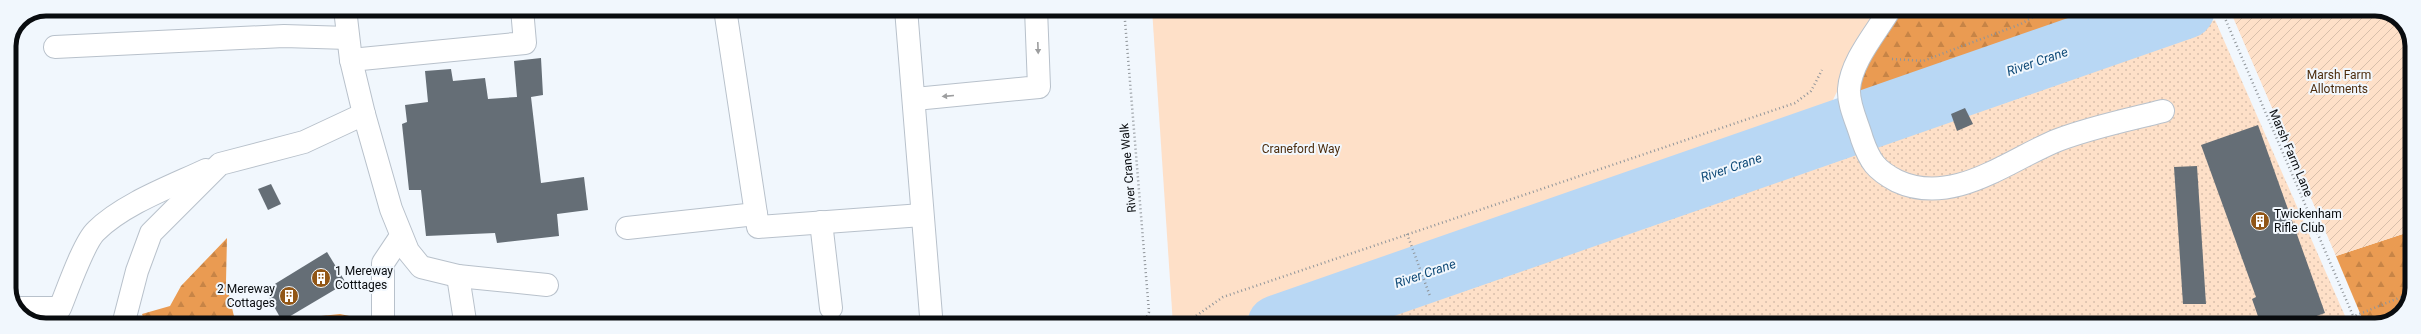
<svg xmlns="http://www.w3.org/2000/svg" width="2421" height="334" font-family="Roboto,sans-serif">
  <defs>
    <pattern id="grass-dots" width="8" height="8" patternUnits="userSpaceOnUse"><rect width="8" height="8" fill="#fee0c8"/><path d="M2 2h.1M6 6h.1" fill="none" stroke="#d8bfab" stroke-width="1.8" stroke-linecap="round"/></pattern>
    <pattern id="forest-firs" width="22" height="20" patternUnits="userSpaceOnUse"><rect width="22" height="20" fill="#ea9b52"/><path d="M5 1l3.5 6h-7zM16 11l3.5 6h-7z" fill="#c78446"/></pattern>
    <pattern id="garden-furrows" width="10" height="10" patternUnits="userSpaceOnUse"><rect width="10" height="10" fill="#fee0c8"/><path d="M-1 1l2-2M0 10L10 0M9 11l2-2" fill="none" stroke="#d8bfab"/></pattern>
  </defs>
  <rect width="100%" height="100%" fill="#f1f7fd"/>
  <polygon fill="url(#grass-dots)" points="2215,20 2349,325 1349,325 1760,177"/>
  <g fill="url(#forest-firs)">
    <polygon points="1900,9 2137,9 1858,93 1860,70"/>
    <polygon points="2412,231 2412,292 2399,316 2375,325 2365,325 2336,256"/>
    <polygon points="227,238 226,282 236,325 146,325 142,314 170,306 181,286"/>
    <polygon points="340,314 373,321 377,325 293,325 321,316"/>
  </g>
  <polygon fill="#fee0c8" points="1152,9 1877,9 1830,106 1221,325 1173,325"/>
  <polygon fill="url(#garden-furrows)" points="2248,9 2379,9 2401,20 2412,42 2412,231 2336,256 2232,15"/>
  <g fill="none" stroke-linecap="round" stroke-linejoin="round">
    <polyline stroke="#b8d7f4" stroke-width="60" points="1277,325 2185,9"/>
  </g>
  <g fill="#656e76">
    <polygon points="541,58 543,95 531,97 541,183 584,177 588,210 557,214 559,236 497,243 495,233 426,236 421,190 409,190 402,124 407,122 405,105 428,102 425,71 451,69 453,81 485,78 488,99 517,97 514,61"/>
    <polygon points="1965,108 1973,124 1957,131 1951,114"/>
    <polygon points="2258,125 2325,313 2291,325 2261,325 2252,299 2256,297 2201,145"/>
    <polygon points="2197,166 2206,304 2183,304 2174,167"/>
    <polygon points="271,184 281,204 268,210 258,189"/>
    <polygon points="327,252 346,283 282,321 265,290"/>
  </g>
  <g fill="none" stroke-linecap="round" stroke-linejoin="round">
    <defs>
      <g id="minor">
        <polyline points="345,9 351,60 364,114 391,209 408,251 421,267 458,276 547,285"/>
        <polyline points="725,9 758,227 922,215"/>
        <polyline points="906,9 931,316"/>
        <path d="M1890 9C1876 33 1851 61 1849 89 1848 105 1858 124 1862 139 1870 162 1876 170 1897 181 1953 207 2008 160 2058 140 2092 127 2127 120 2163 111"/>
        <polyline points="55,47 284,36 348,38"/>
        <polyline points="351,60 525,43 522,9"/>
        <polyline points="915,99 1039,87 1036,9"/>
        <polyline points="821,222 831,308"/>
        <polyline points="627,228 756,214"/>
        <polyline points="458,276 465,321 467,325"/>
        <path d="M17 308H60C67 291 84 242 96 231 123 204 172 186 206 170"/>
        <polyline points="123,325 137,271 151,233 220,164 304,142 364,114"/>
        <polyline points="383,325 383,263 401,236"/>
      </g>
    </defs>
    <use href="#minor" stroke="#b8c1cb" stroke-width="24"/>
    <g stroke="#90959a" stroke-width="2.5" stroke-dasharray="1 3" stroke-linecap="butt">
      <polyline points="1124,9 1149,312 1143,325"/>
      <polyline points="2221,9 2357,325"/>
      <polyline points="1892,59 1923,61 2021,24 2047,9"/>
      <polyline points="1407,234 1430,296"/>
      <polyline points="2352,317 2411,293"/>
      <polyline points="1183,325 1223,297 1795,103 1811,91 1822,70"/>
    </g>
    <use href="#minor" stroke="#fff" stroke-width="22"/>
  </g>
  <defs><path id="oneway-solid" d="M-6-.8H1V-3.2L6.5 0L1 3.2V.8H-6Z"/></defs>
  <g fill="#9d9e9f">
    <use href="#oneway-solid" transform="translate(1038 48) rotate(88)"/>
    <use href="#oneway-solid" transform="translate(948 96) rotate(175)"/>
  </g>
  <defs>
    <symbol id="building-disc" viewBox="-11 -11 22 22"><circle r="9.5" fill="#915616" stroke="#f1f7fd"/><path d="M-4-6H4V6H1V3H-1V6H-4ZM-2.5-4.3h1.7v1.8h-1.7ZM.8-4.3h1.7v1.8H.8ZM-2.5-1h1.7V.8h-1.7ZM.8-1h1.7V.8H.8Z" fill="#fff"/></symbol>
  </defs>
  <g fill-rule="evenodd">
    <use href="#building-disc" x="2249" y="210" width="22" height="22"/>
    <use href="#building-disc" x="310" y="267" width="22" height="22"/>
    <use href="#building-disc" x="278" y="285" width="22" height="22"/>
  </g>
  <g text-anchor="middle" stroke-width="4" stroke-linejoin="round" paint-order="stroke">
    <g font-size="12" fill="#4c2c0d" stroke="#f1f7fd">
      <text x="2339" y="79">Marsh Farm<tspan x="2339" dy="14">Allotments</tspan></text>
      <text x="1301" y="153">Craneford Way</text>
    </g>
    <g font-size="12" fill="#090c0f" stroke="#f1f7fd">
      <text transform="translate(2291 153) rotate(67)" y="4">Marsh Farm Lane</text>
      <text transform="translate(1128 168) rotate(-95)" y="4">River Crane Walk</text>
    </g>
    <g font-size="12" fill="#090c0f" stroke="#f1f7fd" text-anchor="start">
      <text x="2274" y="218">Twickenham<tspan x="2274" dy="14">Rifle Club</tspan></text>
      <text x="335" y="275">1 Mereway<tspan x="335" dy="14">Cotttages</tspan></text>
      <text x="275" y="293" text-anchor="end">2 Mereway<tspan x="275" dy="14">Cottages</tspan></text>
    </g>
    <g font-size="13" font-style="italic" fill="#0f4a77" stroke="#f1f7fd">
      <text transform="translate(2037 61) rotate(-19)" y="5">River Crane</text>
      <text transform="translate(1731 167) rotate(-19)" y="5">River Crane</text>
      <text transform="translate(1425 273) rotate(-19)" y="5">River Crane</text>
    </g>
  </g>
  <path d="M0 0H2421V334H0ZM46 16H2375A30 30 0 0 1 2405 46V288A30 30 0 0 1 2375 318H46A30 30 0 0 1 16 288V46A30 30 0 0 1 46 16Z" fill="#f1f7fd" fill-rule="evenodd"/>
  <path fill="none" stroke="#090c0f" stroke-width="5" d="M46 16H2375A30 30 0 0 1 2405 46V288A30 30 0 0 1 2375 318H46A30 30 0 0 1 16 288V46A30 30 0 0 1 46 16Z"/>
</svg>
